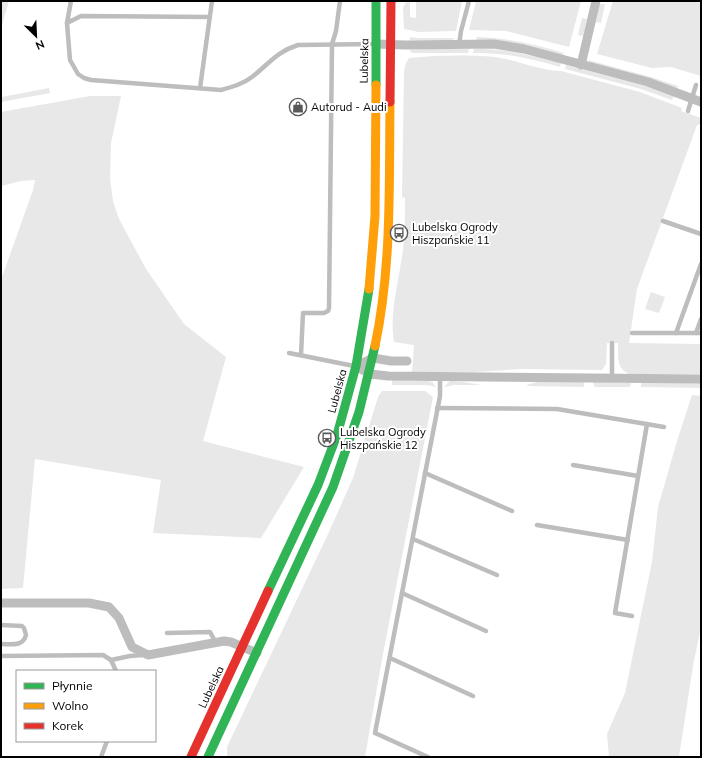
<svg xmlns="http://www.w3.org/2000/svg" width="702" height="758" font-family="Mulish,sans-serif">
  <rect width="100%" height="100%" fill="#fff"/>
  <g fill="#e8e8e8">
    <polygon points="1,1 9,1 1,28"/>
    <polygon points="410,1 410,17 416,18 416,2 418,1 462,1 456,31 418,32 404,29 403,8 405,3"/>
    <polygon points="476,1 581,1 569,47 506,31 469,30"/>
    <polygon points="613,1 701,1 701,76 671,67 652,68 597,54"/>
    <polygon points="599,4 605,4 601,23 596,22"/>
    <polygon points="582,18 587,19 583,36 578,35"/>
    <polygon points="410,37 418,38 455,38 450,41 410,40"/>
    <path d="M477 37C509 38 534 44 564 53L563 56 476 41Z"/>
    <polygon points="419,49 469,49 468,53 412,53 409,50"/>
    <path d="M474 49C505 48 532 56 561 63L560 67C531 59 504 52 473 53Z"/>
    <path d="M434 56C457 56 483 54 506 59 524 63 541 70 561 71L640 92 682 108 681 111 701 118V124L697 125 637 289 629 343 701 344V374H629C615 368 619 355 618 343H607L606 364 602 370 519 369 476 372H412L414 345 394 342C389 313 399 280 403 250 405 233 405 215 405 198L402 197 404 71 406 63 409 58Z"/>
    <polygon points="588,60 651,77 678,86 677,88 591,63"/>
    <polygon points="566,65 650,87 674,96 672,100 641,89 565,69"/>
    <polygon points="49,88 50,93 1,102 1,95 2,97"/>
    <polygon points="90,96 121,96 111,143 110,178 113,201 119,219 146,269 184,324 226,357 203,441 304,467 261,538 153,533 161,480 35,459 23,588 1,589 1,280 33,190 35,180 21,181 1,186 1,112"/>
    <polygon points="651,292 665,297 659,313 645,309"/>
    <polygon points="392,380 429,381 432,382 436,387 427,385 392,385"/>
    <polygon points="450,381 463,382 482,385 454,385 444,387"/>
    <polygon points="537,382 584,382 584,387 527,386 527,385"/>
    <polygon points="595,382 631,383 631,385 629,387 595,387 593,383"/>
    <polygon points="641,383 701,383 701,388 641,387"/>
    <polygon points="382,391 425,391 433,397 382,659 365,757 227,757 227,747 329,532 353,478 378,397"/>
    <polygon points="692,395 701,396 701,627 693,666 679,757 609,757 607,734 625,693 652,562 658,507 677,441"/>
  </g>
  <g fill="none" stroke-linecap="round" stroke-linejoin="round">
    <g stroke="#bdbdbd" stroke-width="4.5">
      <path d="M71 1 67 23 70 60 78 74 84 78 91 80 221 90C232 87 243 84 252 77 270 63 276 52 298 45L374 44"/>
      <polyline points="67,23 81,16 210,17"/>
      <polyline points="459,45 461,31 469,1"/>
      <polyline points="200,88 212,1"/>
      <polyline points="688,111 696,85"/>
      <polyline points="663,221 701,234"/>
      <polyline points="632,333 701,333"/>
      <polyline points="676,333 701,264"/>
      <polyline points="696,333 701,319"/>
      <polyline points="289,353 354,366"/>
      <polyline points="301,355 303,313 324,313 328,311 329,308 332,44 336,31 340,1"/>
      <polyline points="612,378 612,343"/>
      <polyline points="437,408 557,409 664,427"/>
      <polyline points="573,465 638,476"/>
      <polyline points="425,473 512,511"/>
      <polyline points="537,525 628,540"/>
      <polyline points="413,539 497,575"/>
      <polyline points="402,593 486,631"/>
      <polyline points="632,616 615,613 647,424"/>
      <path d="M1 625 22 626 24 628 26 635C23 647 11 644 1 644"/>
      <polyline points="167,633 210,632 216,643"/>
      <polyline points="1,656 103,655 111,660 116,671"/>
      <polyline points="390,658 473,696"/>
      <polyline points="111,660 130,656 143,655"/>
      <polyline points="101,757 107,741"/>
      <polyline points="428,757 375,733 440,396 440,377"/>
    </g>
    <g stroke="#bdbdbd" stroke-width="9">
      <polyline points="376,44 405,45 494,44 524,49 648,82 701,102"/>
      <polyline points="581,65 596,1"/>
      <polyline points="356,366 370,374 388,376 701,379"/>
      <polyline points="356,366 373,358 391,361 407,361"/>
      <polyline points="1,603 89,603 109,607 119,618 132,647 148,655 224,641 231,642 257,653"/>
    </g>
    <g stroke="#30b455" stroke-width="9">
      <polyline points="376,85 376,1"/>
      <polyline points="268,591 318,485 337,435 356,366 369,289"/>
      <polyline points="208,757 333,487 359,412 375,346"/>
    </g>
    <g stroke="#ff9f0a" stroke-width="9">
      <polyline points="369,289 375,216 376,85"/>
      <path d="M375 346C392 265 389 183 390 102"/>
    </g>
    <g stroke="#e5322d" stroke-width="9">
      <polyline points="390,102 391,1"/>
      <polyline points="191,757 268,591"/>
    </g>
  </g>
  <defs>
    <symbol id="shop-ring" viewBox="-11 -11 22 22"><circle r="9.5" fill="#fff" stroke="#595959" stroke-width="1.5"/><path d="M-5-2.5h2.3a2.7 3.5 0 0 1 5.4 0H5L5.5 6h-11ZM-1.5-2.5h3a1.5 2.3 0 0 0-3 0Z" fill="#595959"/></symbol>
    <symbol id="bus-ring" viewBox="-11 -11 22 22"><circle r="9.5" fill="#fff" stroke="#595959" stroke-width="1.5"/><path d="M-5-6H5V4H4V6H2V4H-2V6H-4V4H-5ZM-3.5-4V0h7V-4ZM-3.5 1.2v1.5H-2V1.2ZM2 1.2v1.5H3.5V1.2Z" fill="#595959"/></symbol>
  </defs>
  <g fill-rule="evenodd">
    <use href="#shop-ring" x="288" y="97" width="20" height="20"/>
    <use href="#bus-ring" x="389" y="223" width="20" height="20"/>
    <use href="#bus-ring" x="317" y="428" width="20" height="20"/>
  </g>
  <g text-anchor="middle" stroke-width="4" stroke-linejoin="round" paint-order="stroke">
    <g font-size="11" fill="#000" stroke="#fff">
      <text transform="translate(364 61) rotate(-89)" y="4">Lubelska</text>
      <text transform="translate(337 391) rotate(-75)" y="4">Lubelska</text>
      <text transform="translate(211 687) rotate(-65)" y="4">Lubelska</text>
    </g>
    <g font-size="11" fill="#000" stroke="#fff" text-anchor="start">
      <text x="311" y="111">Autorud - Audi</text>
      <text x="412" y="231">Lubelska Ogrody<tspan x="412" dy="13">Hiszpańskie 11</tspan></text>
      <text x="340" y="436">Lubelska Ogrody<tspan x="340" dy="13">Hiszpańskie 12</tspan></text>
    </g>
  </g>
  <rect width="702" height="758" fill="none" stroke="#000000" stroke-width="4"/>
  <rect x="16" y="670" width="140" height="72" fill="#ffffff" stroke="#999999"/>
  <rect x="24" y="683" width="20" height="6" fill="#30b455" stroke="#999999"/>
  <text x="52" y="690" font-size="12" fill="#000000">Płynnie</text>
  <rect x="24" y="703" width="20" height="6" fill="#ff9f0a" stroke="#999999"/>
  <text x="52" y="710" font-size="12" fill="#000000">Wolno</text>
  <rect x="24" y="723" width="20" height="6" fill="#e5322d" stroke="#999999"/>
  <text x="52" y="730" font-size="12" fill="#000000">Korek</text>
  <g transform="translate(36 36) rotate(156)" stroke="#ffffff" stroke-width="3" paint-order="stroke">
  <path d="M0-3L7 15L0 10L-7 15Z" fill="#000000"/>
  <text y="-6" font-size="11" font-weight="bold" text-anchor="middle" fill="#000000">N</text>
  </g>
</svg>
